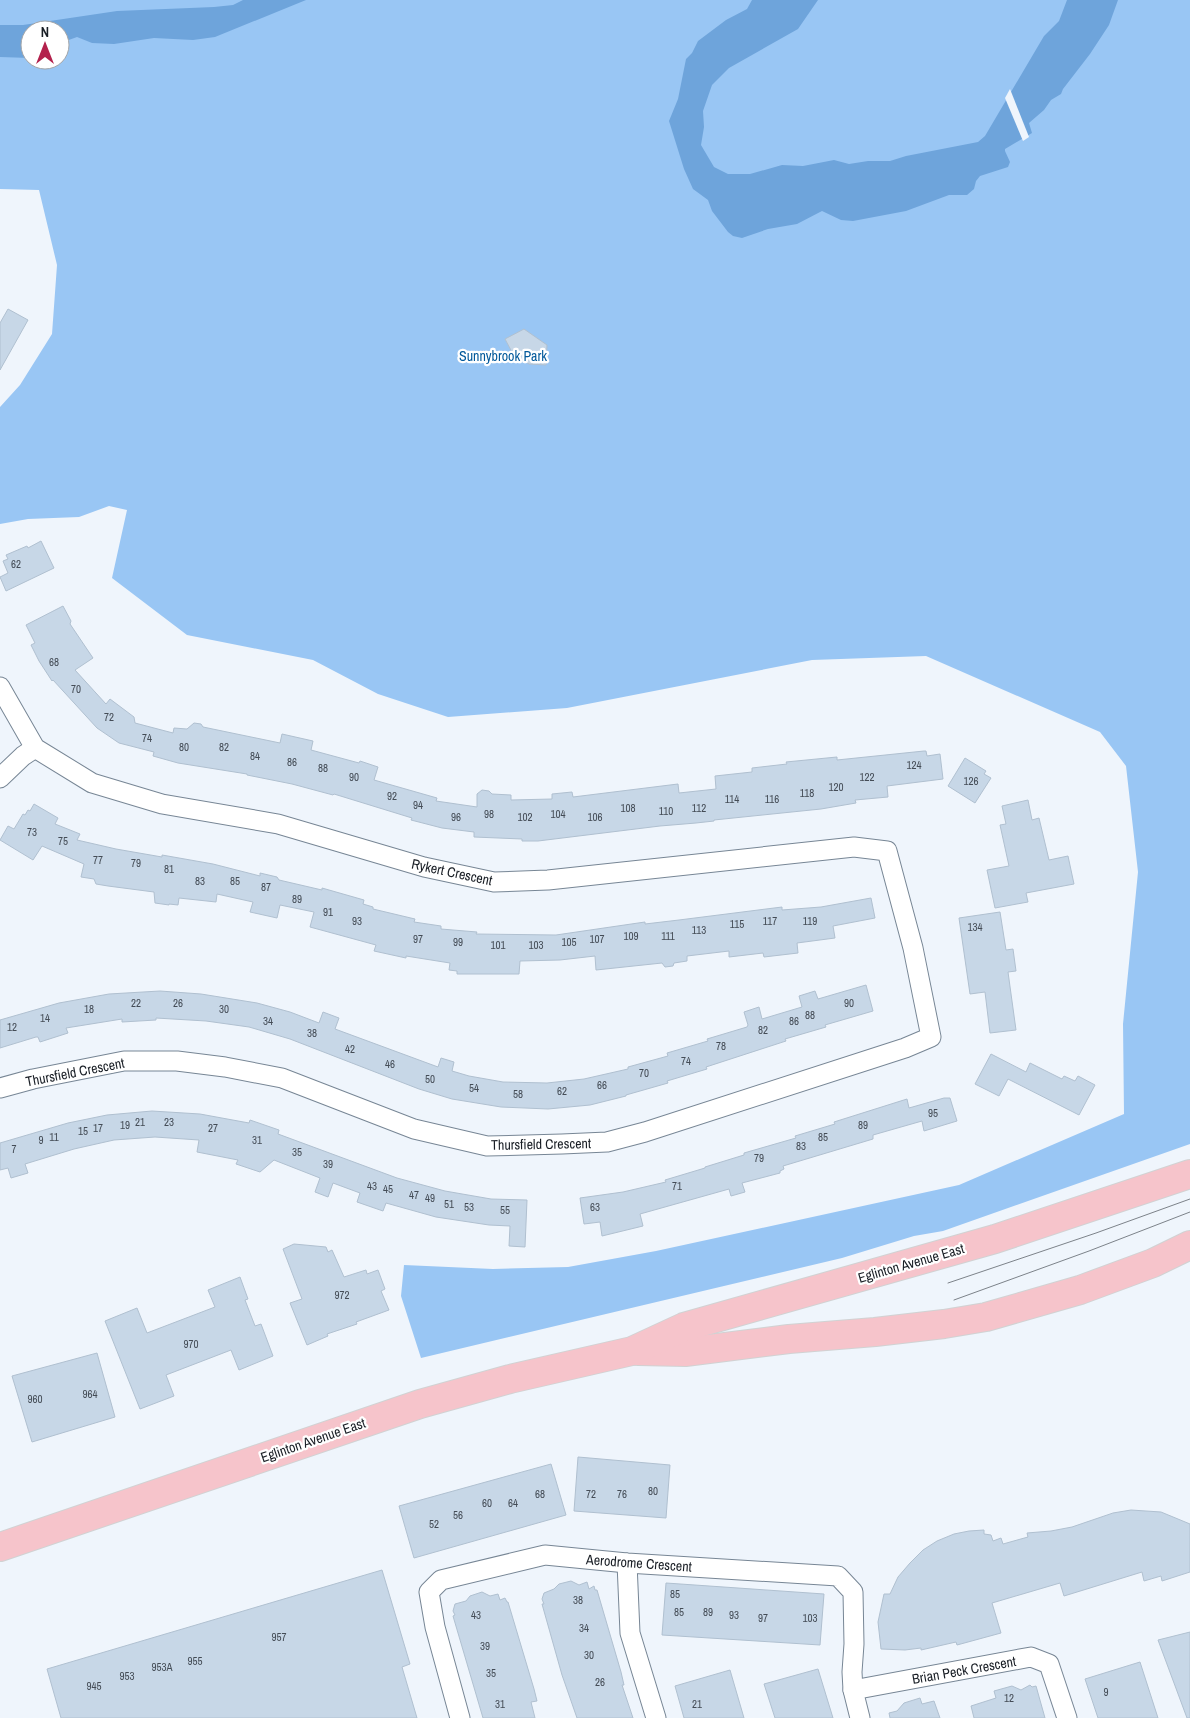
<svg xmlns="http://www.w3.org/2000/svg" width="1190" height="1718" font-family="'Archivo Narrow',sans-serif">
  <rect width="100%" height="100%" fill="#eff5fc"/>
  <path fill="#99c6f4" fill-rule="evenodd" d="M0 0H1190V1144L943 1231 914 1236 842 1258 421 1358 401 1296 404 1265 493 1269 568 1267 656 1251 959 1185 1124 1114 1123 1024 1138 872 1126 766 1100 732 926 656 812 660 567 708 448 717 378 694 313 660 187 635 112 578 127 510 109 506 79 517 28 519 0 524V407L20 385 52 334 57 265 39 190 0 189ZM30 30H60V60H30Z"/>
  <g fill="#6ea4db">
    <polygon points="243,0 306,0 215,37 193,40 154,38 114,44 92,43 77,37 66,41 60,46 60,30 30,30 30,58 0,57 0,25 23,25 117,11 214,7 233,5"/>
    <polygon points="752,0 818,0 798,29 729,68 712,85 703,111 704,127 701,145 714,167 728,174 750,174 782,165 803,166 834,160 849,164 868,161 890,161 906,156 978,142 985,136 1044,36 1059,21 1067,0 1118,0 1109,25 1090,54 1063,89 1061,94 1051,100 1044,110 1029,123 1032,133 1005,149 1005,151 1010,162 1008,167 980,176 976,181 974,189 967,195 949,195 906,211 853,221 841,220 822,211 797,224 768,229 742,238 733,236 728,232 712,211 708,200 693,189 684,169 669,121 678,99 686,59 692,53 698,41 726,20 747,9"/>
  </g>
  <polygon fill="#eff5fc" points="1010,89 1029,137 1023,141 1005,98"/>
  <g fill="#c7d7e7" stroke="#b0c0d0">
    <polygon points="8,309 28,320 0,370 0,323"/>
    <polygon points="524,329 547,345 546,365 529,364 513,354 505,339"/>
    <polygon points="41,541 54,568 6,591 0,577 8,573 3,561 8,559 6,555 27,546 28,548"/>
    <polygon points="63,606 71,621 70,624 93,658 75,670 106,704 110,699 134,717 135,723 173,733 174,728 187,729 194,723 201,724 203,727 280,743 282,734 313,741 311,750 359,763 360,761 378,767 374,780 437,798 436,801 477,807 477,794 482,790 489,791 492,794 511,795 511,800 552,799 552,794 572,792 573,797 678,784 679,793 716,789 715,776 752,772 752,768 787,764 786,762 837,757 837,760 924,751 926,751 927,756 940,754 943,779 887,786 888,797 855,800 856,803 821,809 714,820 714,821 696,823 660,826 538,841 522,841 522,839 474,837 474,832 442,828 411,820 412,818 334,794 333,795 292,784 247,775 247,774 178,763 153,756 154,752 119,743 97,728 53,680 52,681 39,661 31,645 35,643 26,625"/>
    <polygon points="965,758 986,771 984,774 991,778 975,803 948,786"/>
    <polygon points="1028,800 1032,820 1039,818 1049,860 1068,856 1074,884 1026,893 1028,902 995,908 987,870 1009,866 1000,825 1006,824 1002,806"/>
    <polygon points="34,804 58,818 55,824 80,834 77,840 116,849 162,857 162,855 213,864 260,876 260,873 277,877 279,880 322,890 322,888 364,900 363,904 373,907 373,909 415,919 414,922 441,926 441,929 477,932 476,934 556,935 645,922 645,924 679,920 782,907 782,910 821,907 871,898 875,918 833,926 835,938 797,943 798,953 764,957 763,953 729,957 729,951 687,956 687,961 674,963 673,966 665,967 662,963 596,970 595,956 560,960 520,961 519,974 457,974 457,971 449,970 450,963 406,956 406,958 374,951 376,945 310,927 314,912 280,905 277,918 250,912 253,902 217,894 216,902 179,898 178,905 169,904 169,905 155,903 154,892 108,886 96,884 94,879 81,877 84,864 42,846 33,860 0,840 8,826 14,829 23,814 25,815 28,810 30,811"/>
    <polygon points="1000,912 1006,950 1013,949 1016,971 1008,972 1016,1030 990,1033 985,992 970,994 959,918"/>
    <polygon points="866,985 873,1011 825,1025 826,1027 785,1039 786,1041 706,1067 707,1069 667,1081 668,1083 626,1095 626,1096 590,1105 548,1109 501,1107 452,1099 419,1089 290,1039 249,1027 206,1021 156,1018 156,1020 122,1022 122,1019 66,1028 68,1033 40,1042 38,1037 36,1037 0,1048 0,1020 59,1003 109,994 160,991 201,994 257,1003 290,1012 319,1023 323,1012 339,1018 335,1029 438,1067 441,1058 454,1062 452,1071 469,1076 503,1082 547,1083 584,1079 628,1069 628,1067 668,1056 667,1053 708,1041 707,1039 747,1027 748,1025 744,1012 759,1007 762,1019 802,1007 799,996 815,991 818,999"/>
    <polygon points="991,1054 1026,1072 1030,1063 1062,1079 1064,1076 1075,1081 1078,1076 1095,1085 1079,1115 1008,1079 999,1096 975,1084"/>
    <polygon points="944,1098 950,1098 957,1121 924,1131 922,1121 873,1135 873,1139 783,1166 784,1169 780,1171 780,1173 742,1183 745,1192 731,1196 729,1189 640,1214 643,1226 602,1236 600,1222 584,1224 580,1198 623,1192 666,1182 665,1180 705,1168 705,1167 744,1155 744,1153 796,1138 795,1136 835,1124 834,1122 907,1099 909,1108"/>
    <polygon points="152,1111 200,1114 249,1123 250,1120 279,1130 278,1134 397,1178 445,1191 491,1199 527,1200 525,1247 509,1246 510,1226 489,1225 436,1217 386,1203 383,1211 357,1202 360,1193 333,1183 328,1197 315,1192 320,1178 274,1160 260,1172 236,1164 238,1160 197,1152 199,1140 155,1137 114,1140 74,1149 25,1164 28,1173 11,1178 8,1168 0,1170 0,1143 68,1123 107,1115"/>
    <polygon points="294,1244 326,1247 328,1252 332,1250 344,1277 366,1270 367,1274 378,1270 385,1289 381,1291 389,1310 356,1322 357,1324 327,1334 328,1336 307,1345 290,1303 302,1299 283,1249"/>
    <polygon points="240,1277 248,1299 245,1300 255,1326 261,1324 273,1356 239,1370 231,1350 166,1375 174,1396 140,1409 105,1321 137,1308 147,1333 215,1307 208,1290"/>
    <polygon points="97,1353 115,1417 32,1442 12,1376"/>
    <polygon points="578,1457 670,1465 666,1518 574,1511"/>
    <polygon points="551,1464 566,1515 414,1558 399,1506"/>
    <polygon points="1131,1510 1161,1512 1190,1524 1190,1572 1162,1581 1161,1576 1144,1581 1142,1572 1064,1596 1060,1583 992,1603 1001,1633 957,1645 956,1642 921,1650 921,1648 905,1650 881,1649 878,1622 884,1594 890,1594 898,1577 910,1563 923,1550 937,1541 954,1534 969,1531 984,1530 984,1534 991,1535 993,1541 1001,1538 1003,1544 1028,1537 1027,1533 1051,1531 1072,1527 1113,1513"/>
    <polygon points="382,1570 410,1664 402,1667 417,1718 61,1718 47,1669"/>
    <polygon points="571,1581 579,1585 587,1582 589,1589 594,1586 595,1590 597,1590 621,1672 624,1685 622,1685 633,1718 577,1718 562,1675 542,1604 544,1604 542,1599 544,1593 554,1589 559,1584"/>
    <polygon points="666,1583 824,1594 820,1645 662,1635"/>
    <polygon points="482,1592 490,1596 498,1594 500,1600 505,1598 507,1602 508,1602 534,1689 537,1701 531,1702 535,1718 483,1718 453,1616 455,1615 453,1611 455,1604 466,1601 470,1596"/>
    <polygon points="1190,1632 1190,1718 1187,1718 1158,1640"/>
    <polygon points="1140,1662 1158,1718 1098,1718 1085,1679"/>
    <polygon points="818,1669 833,1718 775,1718 764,1684"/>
    <polygon points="730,1670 744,1718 684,1718 675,1686"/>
    <polygon points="1030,1685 1032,1687 1036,1686 1045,1718 974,1718 971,1706 996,1698 994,1691 1012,1686 1021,1690"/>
    <polygon points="920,1698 922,1704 934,1701 940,1718 890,1718 889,1713 897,1711 904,1703"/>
  </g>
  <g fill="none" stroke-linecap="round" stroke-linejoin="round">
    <defs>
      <g id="street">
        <polyline points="0,687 35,748 92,783 162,804 278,824 424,867 494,882 548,880 854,847 887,851 913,948 931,1037 905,1048 645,1132 607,1142 562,1144 487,1146 414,1129 282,1078 225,1067 177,1061 124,1061 33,1079 0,1088"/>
        <polyline points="0,778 23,756 35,748"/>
        <polyline points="627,1563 630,1633 656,1718"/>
        <polyline points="853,1690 1031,1657 1049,1664 1067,1718"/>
        <polyline points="460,1718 435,1627 429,1592 441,1580 545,1555 627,1563 838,1576 853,1592 854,1644 852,1672 853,1690 860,1718"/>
      </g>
      <g id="primary">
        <polyline points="638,1351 685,1352 789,1339 875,1332 944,1324 986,1317 1080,1290 1153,1263 1190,1245"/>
        <polyline points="0,1547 420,1404 510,1379 632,1351 684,1327 995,1239 1190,1174"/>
      </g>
    </defs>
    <use href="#street" stroke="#778695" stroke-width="21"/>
    <use href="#primary" stroke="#d1d2d3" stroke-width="30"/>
    <use href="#street" stroke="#fff" stroke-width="19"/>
    <use href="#primary" stroke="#f6c4cb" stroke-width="28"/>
    <g stroke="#7c8289" stroke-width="1">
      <polyline points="948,1283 1096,1233 1190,1199"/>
      <polyline points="954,1300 1089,1251 1190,1212"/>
    </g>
  </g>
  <g text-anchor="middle" stroke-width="4.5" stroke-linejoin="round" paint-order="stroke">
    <g font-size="11" fill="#444c56">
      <text x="16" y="568">62</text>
      <text x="54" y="666">68</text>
      <text x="76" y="693">70</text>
      <text x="109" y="721">72</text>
      <text x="147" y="742">74</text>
      <text x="184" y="751">80</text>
      <text x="224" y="751">82</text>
      <text x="255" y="760">84</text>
      <text x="292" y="766">86</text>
      <text x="914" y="769">124</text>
      <text x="323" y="772">88</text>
      <text x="354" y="781">90</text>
      <text x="867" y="781">122</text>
      <text x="971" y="785">126</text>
      <text x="836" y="791">120</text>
      <text x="807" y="797">118</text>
      <text x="392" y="800">92</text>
      <text x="732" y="803">114</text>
      <text x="772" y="803">116</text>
      <text x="418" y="809">94</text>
      <text x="628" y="812">108</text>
      <text x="699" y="812">112</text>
      <text x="666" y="815">110</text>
      <text x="489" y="818">98</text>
      <text x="558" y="818">104</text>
      <text x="456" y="821">96</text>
      <text x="525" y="821">102</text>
      <text x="595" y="821">106</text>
      <text x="32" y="836">73</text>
      <text x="63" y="845">75</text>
      <text x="98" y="864">77</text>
      <text x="136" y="867">79</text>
      <text x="169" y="873">81</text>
      <text x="200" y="885">83</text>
      <text x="235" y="885">85</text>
      <text x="266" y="891">87</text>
      <text x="297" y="903">89</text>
      <text x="328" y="916">91</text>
      <text x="357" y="925">93</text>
      <text x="770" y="925">117</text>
      <text x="810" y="925">119</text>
      <text x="737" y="928">115</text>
      <text x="975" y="931">134</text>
      <text x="699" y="934">113</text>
      <text x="631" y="940">109</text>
      <text x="668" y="940">111</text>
      <text x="418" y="943">97</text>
      <text x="597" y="943">107</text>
      <text x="458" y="946">99</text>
      <text x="569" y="946">105</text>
      <text x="498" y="949">101</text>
      <text x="536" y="949">103</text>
      <text x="136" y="1007">22</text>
      <text x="178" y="1007">26</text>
      <text x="849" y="1007">90</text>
      <text x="89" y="1013">18</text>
      <text x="224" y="1013">30</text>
      <text x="810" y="1019">88</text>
      <text x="45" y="1022">14</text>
      <text x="268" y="1025">34</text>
      <text x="794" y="1025">86</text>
      <text x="12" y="1031">12</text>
      <text x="763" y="1034">82</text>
      <text x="312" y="1037">38</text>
      <text x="721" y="1050">78</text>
      <text x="350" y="1053">42</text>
      <text x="686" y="1065">74</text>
      <text x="390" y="1068">46</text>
      <text x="644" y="1077">70</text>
      <text x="430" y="1083">50</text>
      <text x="602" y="1089">66</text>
      <text x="474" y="1092">54</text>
      <text x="562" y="1095">62</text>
      <text x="518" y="1098">58</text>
      <text x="933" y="1117">95</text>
      <text x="140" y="1126">21</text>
      <text x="169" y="1126">23</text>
      <text x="125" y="1129">19</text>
      <text x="863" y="1129">89</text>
      <text x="98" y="1132">17</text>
      <text x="213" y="1132">27</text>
      <text x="83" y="1135">15</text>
      <text x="54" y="1141">11</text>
      <text x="823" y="1141">85</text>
      <text x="41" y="1144">9</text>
      <text x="257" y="1144">31</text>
      <text x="801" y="1150">83</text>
      <text x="14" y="1153">7</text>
      <text x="297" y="1156">35</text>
      <text x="759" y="1162">79</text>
      <text x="328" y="1168">39</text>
      <text x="372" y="1190">43</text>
      <text x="677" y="1190">71</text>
      <text x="388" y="1193">45</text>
      <text x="414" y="1199">47</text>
      <text x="430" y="1202">49</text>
      <text x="449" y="1208">51</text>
      <text x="469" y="1211">53</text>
      <text x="595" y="1211">63</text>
      <text x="505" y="1214">55</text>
      <text x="342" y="1299">972</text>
      <text x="191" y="1348">970</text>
      <text x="90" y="1398">964</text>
      <text x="35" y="1403">960</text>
      <text x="653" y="1495">80</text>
      <text x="540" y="1498">68</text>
      <text x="591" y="1498">72</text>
      <text x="622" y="1498">76</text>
      <text x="487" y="1507">60</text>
      <text x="513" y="1507">64</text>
      <text x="458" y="1519">56</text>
      <text x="434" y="1528">52</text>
      <text x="675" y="1598">85</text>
      <text x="578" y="1604">38</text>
      <text x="679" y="1616">85</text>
      <text x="708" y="1616">89</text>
      <text x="476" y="1619">43</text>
      <text x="734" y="1619">93</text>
      <text x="763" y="1622">97</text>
      <text x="810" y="1622">103</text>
      <text x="584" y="1632">34</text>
      <text x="279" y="1641">957</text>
      <text x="485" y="1650">39</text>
      <text x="589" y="1659">30</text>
      <text x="195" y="1665">955</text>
      <text x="162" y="1671">953A</text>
      <text x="491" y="1677">35</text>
      <text x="127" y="1680">953</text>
      <text x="600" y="1686">26</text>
      <text x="94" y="1690">945</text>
      <text x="1106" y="1696">9</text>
      <text x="1009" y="1702">12</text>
      <text x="500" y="1708">31</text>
      <text x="697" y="1708">21</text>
    </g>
    <g font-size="14" fill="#00589a" stroke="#fff">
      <text x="503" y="361">Sunnybrook Park</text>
    </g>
    <g font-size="14" fill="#191e25" stroke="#fff">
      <text transform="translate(452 872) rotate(12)" y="5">Rykert Crescent</text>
      <text transform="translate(75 1072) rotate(-11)" y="5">Thursfield Crescent</text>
      <text transform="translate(541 1144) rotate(-1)" y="5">Thursfield Crescent</text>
      <text transform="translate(911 1263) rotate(-16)" y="5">Eglinton Avenue East</text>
      <text transform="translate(313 1440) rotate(-19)" y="5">Eglinton Avenue East</text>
      <text transform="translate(639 1563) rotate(4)" y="5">Aerodrome Crescent</text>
      <text transform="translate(964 1670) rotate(-10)" y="5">Brian Peck Crescent</text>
    </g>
  </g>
  <g transform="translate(45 45)"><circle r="24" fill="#ffffff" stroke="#a3a5a8"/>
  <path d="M0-4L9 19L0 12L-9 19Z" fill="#b3214c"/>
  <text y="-8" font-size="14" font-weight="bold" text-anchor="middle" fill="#191e25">N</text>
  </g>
</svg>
